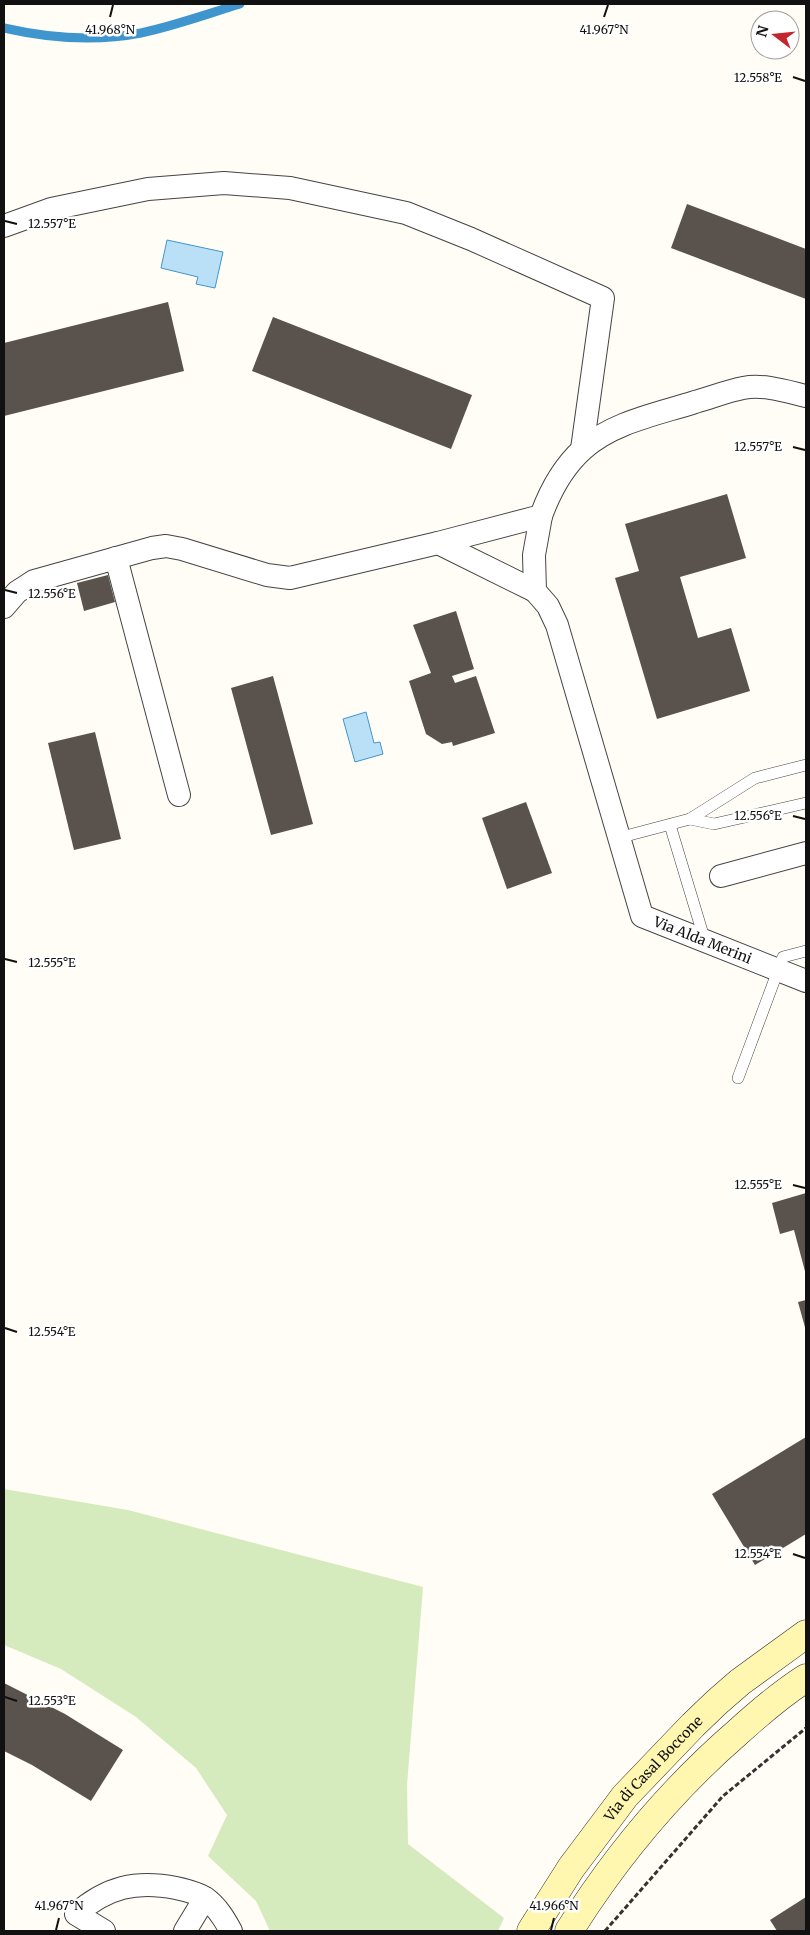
<svg xmlns="http://www.w3.org/2000/svg" width="810" height="1935" font-family="Merriweather,serif">
  <rect width="100%" height="100%" fill="#fffdf5"/>
  <polygon fill="#d5ebbd" points="4,1489 128,1510 423,1587 407,1785 408,1844 504,1918 498,1931 270,1931 256,1901 208,1856 227,1815 196,1768 136,1717 61,1669 4,1645"/>
  <g fill="#b9e0f7" stroke="#3f96cf">
    <polygon points="167,240 223,252 215,288 196,284 198,277 161,268"/>
    <polygon points="366,712 374,743 380,742 383,754 355,762 343,719"/>
  </g>
  <g fill="none" stroke-linecap="round" stroke-linejoin="round">
    <path stroke="#3f96cf" stroke-width="9" d="M4 28C48 38 95 42 141 33 174 26 207 14 240 4"/>
  </g>
  <g fill="#5a524d">
    <polygon points="687,204 806,249 806,299 671,248"/>
    <polygon points="168,302 184,371 4,416 4,343"/>
    <polygon points="273,317 472,395 451,449 252,371"/>
    <polygon points="727,494 746,558 680,577 698,638 731,628 750,691 657,719 615,578 639,571 625,524"/>
    <polygon points="108,575 115,602 84,611 77,583"/>
    <polygon points="456,611 474,669 452,676 455,683 476,676 495,733 453,746 452,742 442,744 426,734 409,681 431,673 413,625"/>
    <polygon points="273,676 313,824 271,835 231,688"/>
    <polygon points="95,732 121,839 74,850 48,743"/>
    <polygon points="526,802 552,873 507,889 482,818"/>
    <polygon points="806,1193 806,1275 794,1230 780,1234 772,1203"/>
    <polygon points="806,1300 806,1331 798,1302"/>
    <polygon points="806,1437 806,1534 755,1565 712,1494"/>
    <polygon points="4,1683 65,1714 123,1750 91,1801 32,1765 4,1751"/>
    <polygon points="806,1897 806,1931 777,1931 770,1920"/>
  </g>
  <g fill="none" stroke-linecap="round" stroke-linejoin="round">
    <defs>
      <g id="lane">
        <polyline points="690,819 714,824 806,803"/>
        <polyline points="670,825 705,941"/>
        <polyline points="618,838 690,819 755,778 806,765"/>
        <polyline points="738,1078 783,957 806,951"/>
      </g>
      <g id="street">
        <polyline points="4,226 51,209 148,189 224,183 290,188 406,213 471,239 603,298 582,449"/>
        <path id="s1" d="M541 516 534 555 535 591 548 606 557 625 642 916 806 981"/>
        <polyline points="438,543 535,591"/>
        <polyline points="116,558 179,795"/>
        <path d="M4 607 17 592 34 581 152 548 166 546 182 549 267 575 290 578 438 543 541 516C550 491 563 467 583 449 613 422 658 414 695 402 710 398 727 391 743 388 764 384 785 391 806 396"/>
        <polyline points="721,876 806,853"/>
        <path d="M104 1931 76 1914C107 1887 136 1880 176 1888 185 1890 198 1893 205 1898 217 1906 225 1920 231 1931"/>
        <polyline points="185,1931 205,1898"/>
      </g>
      <g id="secondary">
        <path id="s2" d="M531 1931 571 1868 625 1796 693 1725 717 1702 740 1682 806 1634"/>
        <path d="M569 1931C616 1856 671 1790 738 1732 759 1713 782 1693 806 1678"/>
      </g>
    </defs>
    <use href="#lane" stroke="#444" stroke-width="12"/>
    <use href="#street" stroke="#444" stroke-width="24"/>
    <use href="#secondary" stroke="#333" stroke-width="29"/>
    <polyline stroke="#333" stroke-width="3" stroke-dasharray="5 2.5" stroke-linecap="butt" points="605,1931 723,1796 806,1728"/>
    <use href="#lane" stroke="#fff" stroke-width="11"/>
    <use href="#street" stroke="#fff" stroke-width="22"/>
    <use href="#secondary" stroke="#fff6b0" stroke-width="28"/>
  </g>
  <path fill="none" stroke="#111" stroke-width="2" d="M110 17 113 5M604 17 608 5M793 77 805 81M5 221 17 224M793 447 805 450M5 590 17 593M793 816 805 819M5 959 17 962M793 1185 805 1188M5 1328 17 1332M793 1554 805 1558M5 1697 17 1701M56 1930 59 1918M551 1930 554 1918"/>
  <g text-anchor="middle" stroke-width="5" stroke-linejoin="round" paint-order="stroke">
    <g font-size="14" fill="#111" stroke="#fff">
      <text dy="5" stroke="none"><textPath href="#s1" startOffset="485">Via Alda Merini</textPath></text>
      <text dy="5" stroke="none"><textPath href="#s2" startOffset="204">Via di Casal Boccone</textPath></text>
    </g>
  </g>
  <g font-size="12" text-anchor="middle" fill="#111" stroke="#fff" stroke-width="5" stroke-linejoin="round" paint-order="stroke">
    <text x="110" y="34">41.968°N</text>
    <text x="604" y="34">41.967°N</text>
    <text x="758" y="82">12.558°E</text>
    <text x="52" y="228">12.557°E</text>
    <text x="758" y="451">12.557°E</text>
    <text x="52" y="598">12.556°E</text>
    <text x="758" y="820">12.556°E</text>
    <text x="52" y="967">12.555°E</text>
    <text x="758" y="1189">12.555°E</text>
    <text x="52" y="1336">12.554°E</text>
    <text x="758" y="1558">12.554°E</text>
    <text x="52" y="1705">12.553°E</text>
    <text x="59" y="1910">41.967°N</text>
    <text x="554" y="1910">41.966°N</text>
  </g>
  <rect width="810" height="1935" fill="none" stroke="#111111" stroke-width="10"/>
  <g transform="translate(775 35) rotate(286)"><circle r="24" fill="#ffffff" stroke="#a0a0a0"/>
  <path d="M0-4L9 19L0 12L-9 19Z" fill="#c4262e"/>
  <text y="-8" font-size="14" font-weight="bold" text-anchor="middle" fill="#111111">N</text>
  </g>
</svg>
